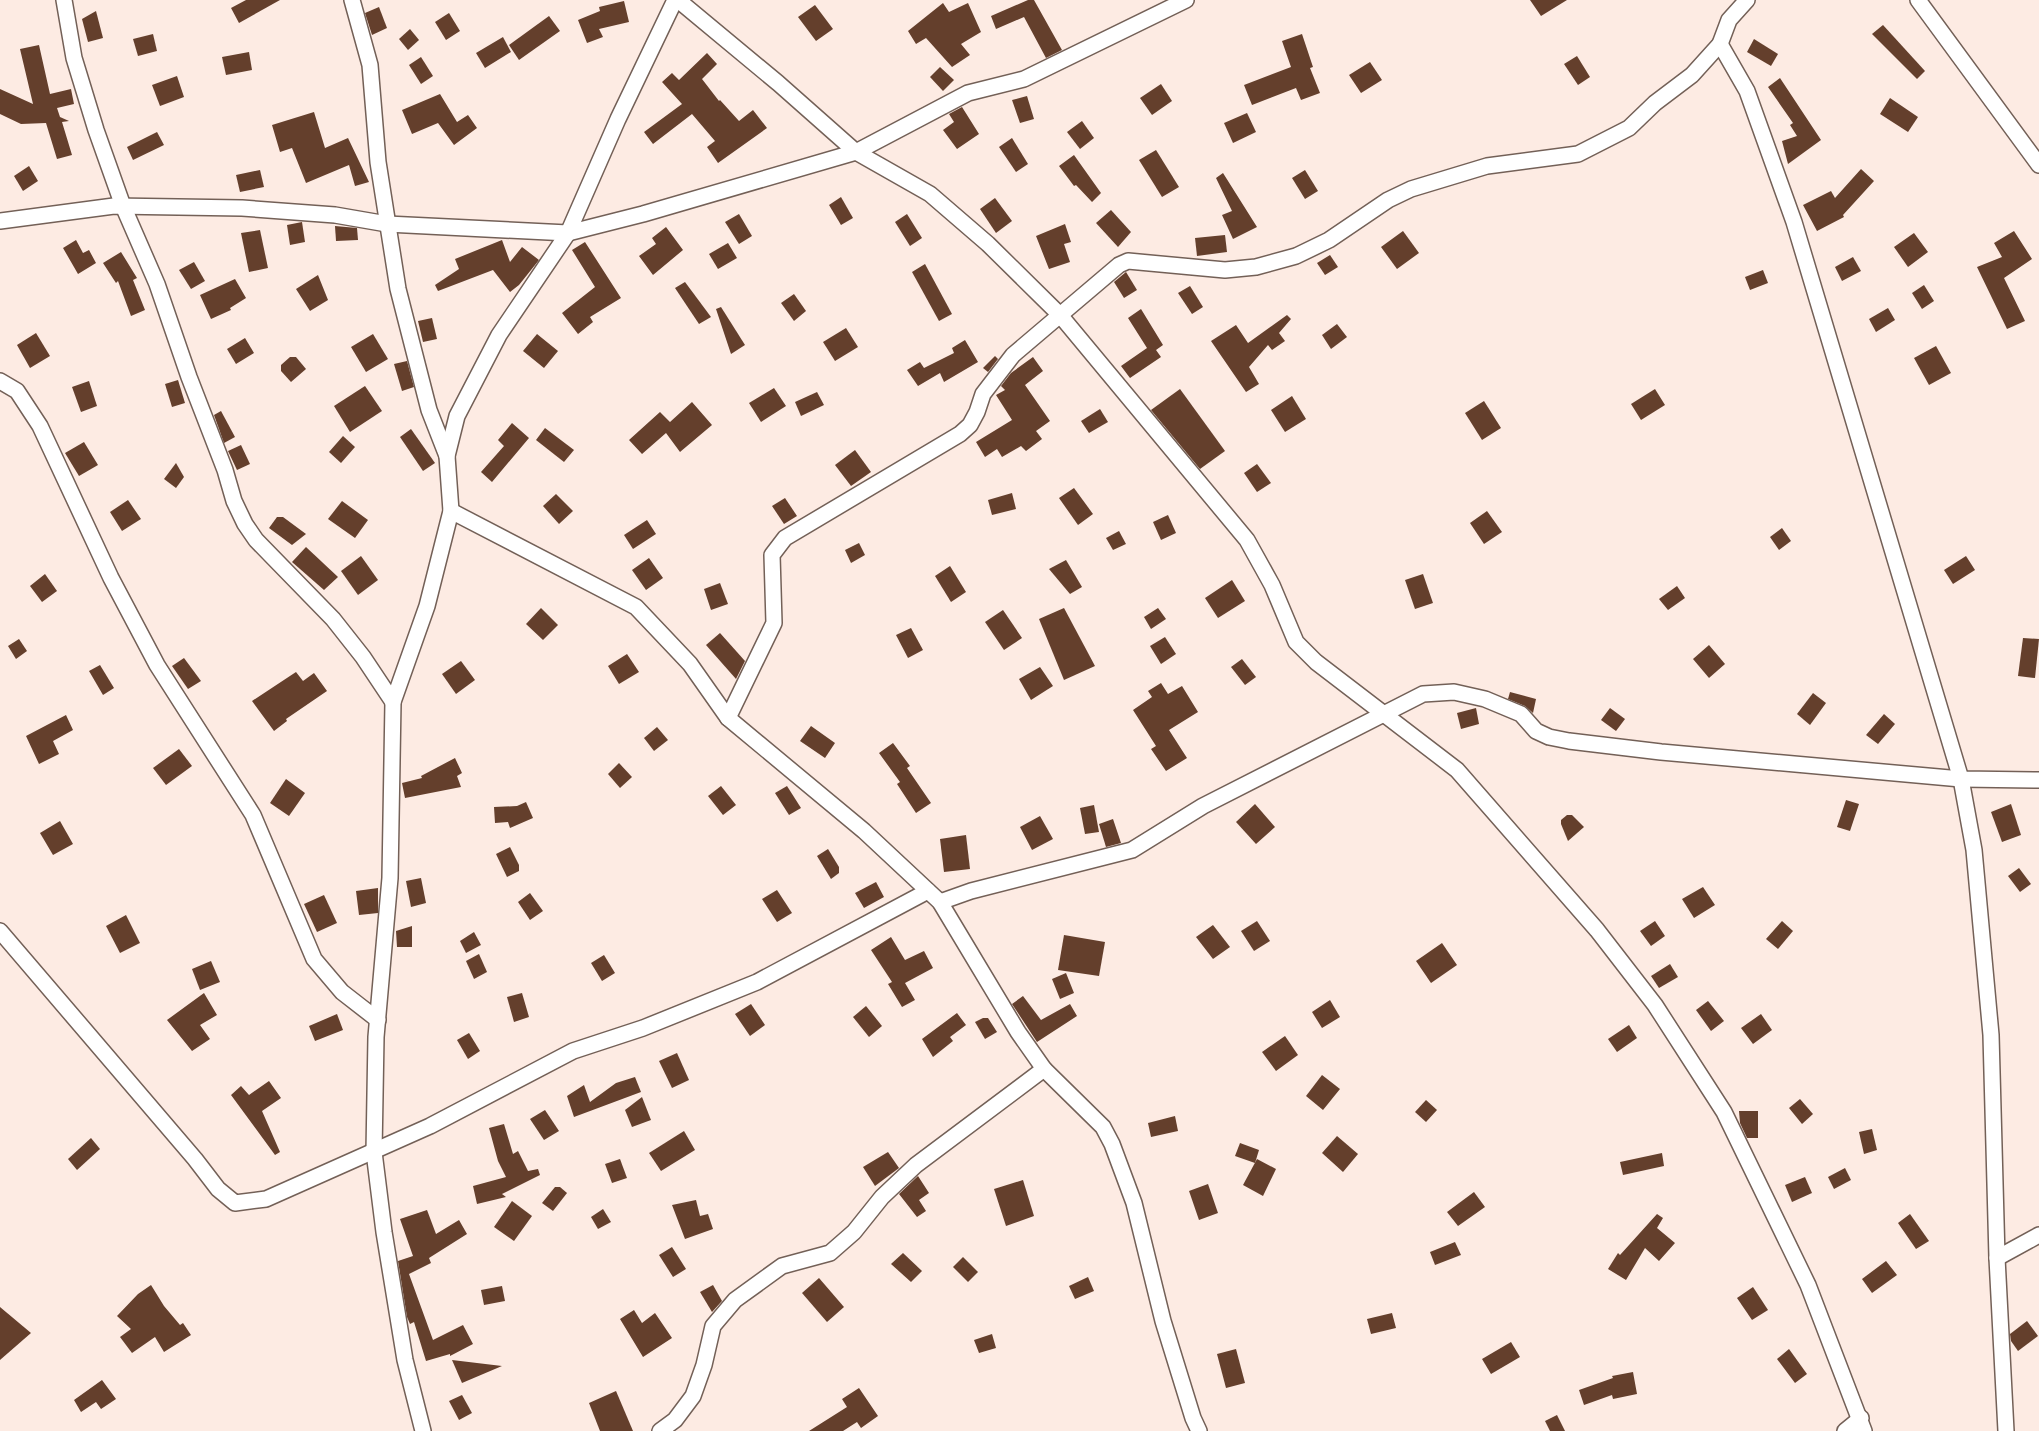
<svg xmlns="http://www.w3.org/2000/svg" width="2039" height="1431" font-family="Ubuntu,sans-serif">
  <rect width="100%" height="100%" fill="#fdebe3"/>
  <g fill="#643f2c">
    <polygon points="246,0 280,0 239,23 231,8"/>
    <polygon points="1028,0 1034,0 1062,50 1046,58 1024,17 996,29 991,16"/>
    <polygon points="1530,0 1567,0 1541,16"/>
    <polygon points="624,1 629,22 599,29 603,37 587,43 578,20 600,11 599,7"/>
    <polygon points="943,3 949,12 968,3 981,32 961,44 970,55 952,67 926,38 916,44 908,31"/>
    <polygon points="815,5 833,29 816,41 798,17"/>
    <polygon points="379,7 387,28 372,35 365,13"/>
    <polygon points="96,11 103,38 88,42 82,19"/>
    <polygon points="449,13 460,31 446,40 435,22"/>
    <polygon points="549,16 560,31 519,60 509,45"/>
    <polygon points="1883,25 1925,71 1917,79 1872,34"/>
    <polygon points="410,29 419,40 408,50 399,39"/>
    <polygon points="153,34 157,51 138,56 133,39"/>
    <polygon points="1302,34 1313,67 1310,68 1320,93 1301,100 1296,88 1252,105 1244,85 1291,67 1282,41"/>
    <polygon points="503,37 511,52 485,68 476,53"/>
    <polygon points="1754,39 1778,54 1771,66 1747,52"/>
    <polygon points="39,45 50,94 71,89 74,104 57,108 60,117 69,121 62,122 72,155 57,159 46,123 21,124 0,114 0,89 33,104 20,49"/>
    <polygon points="249,52 252,70 226,75 222,57"/>
    <polygon points="707,53 717,64 702,79 719,101 720,100 739,121 753,110 767,128 718,163 707,147 715,141 692,114 653,144 644,132 682,104 662,82 672,73 679,80"/>
    <polygon points="1577,56 1590,77 1578,85 1564,64"/>
    <polygon points="421,57 433,76 421,84 409,65"/>
    <polygon points="1370,62 1382,80 1361,93 1349,75"/>
    <polygon points="940,67 954,80 943,91 930,77"/>
    <polygon points="177,76 184,97 160,106 152,85"/>
    <polygon points="1780,78 1821,140 1788,164 1782,141 1797,136 1790,125 1793,123 1768,87"/>
    <polygon points="1161,84 1172,101 1152,115 1140,98"/>
    <polygon points="440,94 457,122 468,115 477,128 454,145 438,123 412,134 402,110"/>
    <polygon points="1027,96 1034,119 1020,123 1012,100"/>
    <polygon points="1890,98 1918,117 1908,132 1880,114"/>
    <polygon points="962,107 979,134 957,149 943,130 954,122 949,114"/>
    <polygon points="314,112 325,148 348,138 369,182 355,186 349,165 306,183 292,148 280,152 272,125"/>
    <polygon points="1247,113 1256,132 1233,143 1224,123"/>
    <polygon points="1082,121 1094,138 1080,149 1067,132"/>
    <polygon points="157,132 164,145 133,160 127,147"/>
    <polygon points="1012,138 1028,164 1016,172 999,147"/>
    <polygon points="1156,150 1179,187 1162,197 1139,160"/>
    <polygon points="1074,155 1101,193 1092,202 1076,185 1074,186 1059,166"/>
    <polygon points="29,166 38,181 23,191 14,176"/>
    <polygon points="1861,169 1874,181 1843,215 1844,217 1817,231 1803,205 1831,191 1835,198"/>
    <polygon points="260,170 264,187 240,192 236,175"/>
    <polygon points="1305,170 1318,191 1305,199 1292,178"/>
    <polygon points="1223,173 1257,227 1233,239 1222,215 1232,211 1216,178"/>
    <polygon points="841,197 853,218 841,225 829,205"/>
    <polygon points="995,198 1012,221 996,233 980,209"/>
    <polygon points="1111,210 1131,232 1118,247 1096,223"/>
    <polygon points="739,214 752,236 739,244 725,222"/>
    <polygon points="907,214 922,238 910,246 895,222"/>
    <polygon points="302,222 305,242 290,245 287,225"/>
    <polygon points="1065,224 1071,242 1064,244 1070,262 1049,269 1036,236"/>
    <polygon points="335,226 357,228 358,240 336,241"/>
    <polygon points="666,227 683,250 653,275 639,256 656,244 652,238"/>
    <polygon points="260,230 268,268 249,272 241,233"/>
    <polygon points="1403,231 1419,253 1397,269 1381,247"/>
    <polygon points="2014,231 2032,259 2004,278 2025,321 2007,329 1977,267 2002,257 1994,243"/>
    <polygon points="1914,233 1928,252 1908,267 1894,247"/>
    <polygon points="1225,235 1227,252 1197,256 1195,238"/>
    <polygon points="76,240 83,253 89,250 96,263 78,274 63,248"/>
    <polygon points="502,240 510,262 522,247 539,260 519,285 510,292 493,270 438,291 435,285 459,269 455,259"/>
    <polygon points="585,242 621,298 590,317 593,322 578,334 562,313 595,287 572,250"/>
    <polygon points="728,243 737,258 718,269 709,254"/>
    <polygon points="121,252 137,278 133,280 145,310 131,316 118,281 116,283 103,263"/>
    <polygon points="1330,255 1338,267 1325,275 1317,263"/>
    <polygon points="1853,257 1861,271 1842,281 1835,267"/>
    <polygon points="194,262 205,281 191,289 179,270"/>
    <polygon points="925,264 952,314 939,321 912,272"/>
    <polygon points="1763,270 1768,283 1750,290 1745,277"/>
    <polygon points="1126,272 1137,290 1124,298 1114,282"/>
    <polygon points="318,275 328,300 310,311 296,289"/>
    <polygon points="235,279 246,298 230,308 231,310 211,319 200,295"/>
    <polygon points="685,282 711,317 699,324 675,288"/>
    <polygon points="1924,285 1934,301 1922,309 1912,293"/>
    <polygon points="1190,286 1203,307 1192,314 1178,293"/>
    <polygon points="794,294 806,311 794,321 781,303"/>
    <polygon points="721,307 745,345 731,354 716,309"/>
    <polygon points="1888,308 1895,320 1876,332 1869,319"/>
    <polygon points="1141,309 1163,345 1156,350 1161,357 1130,378 1121,366 1147,348 1128,318"/>
    <polygon points="1287,315 1291,319 1279,333 1285,341 1272,350 1268,345 1249,367 1259,384 1246,392 1211,341 1236,325 1248,343"/>
    <polygon points="432,318 437,339 423,342 418,321"/>
    <polygon points="1337,324 1347,337 1331,349 1322,335"/>
    <polygon points="846,328 858,347 835,361 823,342"/>
    <polygon points="36,333 50,356 30,368 17,345"/>
    <polygon points="373,334 388,359 366,372 351,347"/>
    <polygon points="537,334 558,351 544,368 523,351"/>
    <polygon points="245,338 254,353 236,364 227,349"/>
    <polygon points="965,340 978,362 944,382 940,373 918,386 907,370 920,362 924,368 954,353 952,348"/>
    <polygon points="1936,346 1951,373 1929,385 1914,358"/>
    <polygon points="995,356 998,359 988,372 983,368"/>
    <polygon points="290,357 296,357 306,369 291,382 281,371 281,365"/>
    <polygon points="1033,357 1043,371 1025,385 1050,421 1036,431 1042,439 1026,451 1021,446 1002,457 997,449 985,457 976,442 1012,420 996,395 1005,390 1001,386 1011,373"/>
    <polygon points="407,361 414,387 402,391 394,364"/>
    <polygon points="178,380 185,403 172,407 165,384"/>
    <polygon points="89,381 97,406 81,412 72,387"/>
    <polygon points="365,386 382,411 350,432 334,406"/>
    <polygon points="774,388 786,406 761,422 749,403"/>
    <polygon points="1180,389 1225,451 1200,469 1151,410"/>
    <polygon points="1655,389 1665,405 1641,420 1631,404"/>
    <polygon points="817,392 824,405 801,416 795,402"/>
    <polygon points="1292,396 1306,419 1285,432 1271,410"/>
    <polygon points="1484,401 1501,428 1482,440 1465,413"/>
    <polygon points="692,402 712,425 680,452 666,433 642,454 629,440 660,412 670,422"/>
    <polygon points="1100,409 1108,422 1089,433 1081,421"/>
    <polygon points="221,411 235,437 224,443 214,415"/>
    <polygon points="512,423 529,438 492,482 481,472 504,446 498,440"/>
    <polygon points="545,428 574,450 564,462 536,440"/>
    <polygon points="411,429 435,463 423,471 400,437"/>
    <polygon points="343,436 355,447 341,463 329,452"/>
    <polygon points="84,442 98,465 79,476 65,453"/>
    <polygon points="241,445 250,464 237,470 228,451"/>
    <polygon points="855,450 871,472 851,486 835,465"/>
    <polygon points="176,463 184,477 176,488 164,479"/>
    <polygon points="1257,464 1271,483 1257,492 1244,473"/>
    <polygon points="1074,488 1093,514 1078,525 1059,498"/>
    <polygon points="1012,493 1016,509 992,515 988,500"/>
    <polygon points="556,494 573,511 559,524 543,506"/>
    <polygon points="785,498 797,516 784,524 772,506"/>
    <polygon points="128,500 141,519 122,531 110,512"/>
    <polygon points="342,501 368,520 355,538 328,519"/>
    <polygon points="1487,511 1502,532 1484,544 1470,523"/>
    <polygon points="1168,515 1176,533 1161,540 1153,522"/>
    <polygon points="277,517 283,517 306,534 292,545 269,528"/>
    <polygon points="647,520 656,534 633,549 624,535"/>
    <polygon points="1782,528 1791,541 1779,550 1770,537"/>
    <polygon points="1119,531 1126,544 1113,550 1106,538"/>
    <polygon points="859,543 865,555 851,563 845,550"/>
    <polygon points="306,547 338,577 324,590 292,562"/>
    <polygon points="361,556 378,580 358,595 341,571"/>
    <polygon points="1966,556 1975,570 1953,584 1944,570"/>
    <polygon points="649,558 663,578 646,590 632,570"/>
    <polygon points="1066,560 1082,587 1070,594 1049,569"/>
    <polygon points="950,566 966,592 951,602 935,576"/>
    <polygon points="45,574 57,591 42,602 30,586"/>
    <polygon points="1423,574 1433,603 1415,609 1405,580"/>
    <polygon points="1232,580 1245,601 1218,618 1205,598"/>
    <polygon points="720,583 728,604 711,610 704,589"/>
    <polygon points="1677,586 1685,598 1668,610 1659,599"/>
    <polygon points="541,608 558,625 543,640 526,624"/>
    <polygon points="1064,608 1095,666 1064,680 1039,619"/>
    <polygon points="1158,608 1166,619 1151,629 1144,617"/>
    <polygon points="1003,610 1022,638 1004,650 985,622"/>
    <polygon points="911,628 923,650 908,658 896,635"/>
    <polygon points="720,633 745,661 736,679 706,645"/>
    <polygon points="1165,637 1176,654 1161,664 1150,646"/>
    <polygon points="2023,638 2039,639 2035,678 2018,676"/>
    <polygon points="19,639 27,651 16,659 8,646"/>
    <polygon points="1709,645 1725,664 1709,678 1693,659"/>
    <polygon points="627,654 639,672 619,684 608,666"/>
    <polygon points="184,658 201,681 188,689 172,666"/>
    <polygon points="1242,659 1256,677 1245,685 1231,667"/>
    <polygon points="461,661 475,680 456,694 442,674"/>
    <polygon points="100,665 114,688 103,695 89,671"/>
    <polygon points="1040,667 1053,686 1031,700 1019,679"/>
    <polygon points="296,672 303,681 314,673 327,691 286,719 287,721 274,731 252,701"/>
    <polygon points="1161,683 1168,694 1182,686 1198,712 1169,730 1187,758 1166,771 1151,749 1156,746 1133,710 1152,697 1148,691"/>
    <polygon points="1510,692 1536,699 1533,713 1525,706 1508,699"/>
    <polygon points="1813,693 1826,703 1810,725 1797,714"/>
    <polygon points="1476,708 1479,724 1461,729 1457,713"/>
    <polygon points="1610,708 1625,719 1616,731 1601,720"/>
    <polygon points="1884,714 1895,724 1878,744 1866,735"/>
    <polygon points="66,715 73,730 53,741 59,754 39,764 26,736"/>
    <polygon points="811,726 835,743 825,758 800,741"/>
    <polygon points="657,727 668,740 654,751 644,738"/>
    <polygon points="893,743 910,766 907,768 931,803 916,813 897,784 900,782 879,753"/>
    <polygon points="179,749 192,766 166,785 153,768"/>
    <polygon points="455,758 462,773 457,776 461,787 405,798 402,783 422,778 421,776"/>
    <polygon points="619,763 632,777 620,788 608,774"/>
    <polygon points="286,779 305,793 289,816 270,803"/>
    <polygon points="721,786 736,805 723,815 708,796"/>
    <polygon points="787,786 801,808 789,815 775,793"/>
    <polygon points="1846,800 1859,804 1850,831 1837,827"/>
    <polygon points="526,802 533,818 510,828 508,822 495,823 494,807 517,806"/>
    <polygon points="1255,804 1275,827 1256,844 1236,822"/>
    <polygon points="2011,804 2021,835 2002,842 1991,812"/>
    <polygon points="1094,805 1099,832 1085,834 1080,808"/>
    <polygon points="1567,815 1572,815 1584,827 1568,841 1561,824 1561,820"/>
    <polygon points="1040,816 1053,839 1032,850 1020,827"/>
    <polygon points="1113,819 1121,843 1106,847 1099,824"/>
    <polygon points="60,821 73,844 53,855 40,833"/>
    <polygon points="966,835 970,869 944,872 940,839"/>
    <polygon points="510,847 519,865 519,871 507,877 496,854"/>
    <polygon points="828,849 839,867 839,873 831,879 817,856"/>
    <polygon points="2019,868 2031,884 2020,892 2008,876"/>
    <polygon points="421,878 426,903 411,907 406,881"/>
    <polygon points="876,882 884,897 864,908 855,893"/>
    <polygon points="1703,887 1715,905 1694,918 1682,899"/>
    <polygon points="378,888 378,913 359,915 356,891"/>
    <polygon points="777,890 792,913 777,922 762,899"/>
    <polygon points="530,893 543,911 530,920 518,902"/>
    <polygon points="324,895 337,923 317,932 304,904"/>
    <polygon points="126,915 140,943 120,953 106,926"/>
    <polygon points="1257,921 1270,941 1254,951 1241,931"/>
    <polygon points="1655,921 1665,936 1651,946 1640,931"/>
    <polygon points="1782,921 1793,931 1778,949 1766,939"/>
    <polygon points="1213,925 1230,947 1213,959 1196,937"/>
    <polygon points="412,926 412,947 397,947 396,931"/>
    <polygon points="474,932 481,945 466,953 460,941"/>
    <polygon points="1064,935 1105,942 1099,976 1058,970"/>
    <polygon points="891,937 905,960 924,951 933,968 905,983 915,1000 902,1007 888,984 892,982 871,950"/>
    <polygon points="1442,943 1457,965 1431,983 1416,961"/>
    <polygon points="479,954 487,972 474,979 466,961"/>
    <polygon points="604,955 615,973 602,981 591,963"/>
    <polygon points="211,961 220,982 200,990 192,969"/>
    <polygon points="1670,964 1678,977 1659,988 1651,976"/>
    <polygon points="1066,973 1074,993 1060,999 1052,979"/>
    <polygon points="204,993 217,1015 200,1025 210,1039 192,1051 167,1020"/>
    <polygon points="522,993 529,1017 514,1022 507,997"/>
    <polygon points="1023,996 1041,1020 1070,1004 1077,1016 1037,1042 1012,1004"/>
    <polygon points="1330,1000 1340,1017 1322,1028 1312,1012"/>
    <polygon points="1708,1001 1724,1021 1711,1031 1696,1010"/>
    <polygon points="751,1004 765,1025 750,1036 735,1014"/>
    <polygon points="866,1006 882,1026 869,1037 853,1017"/>
    <polygon points="957,1013 966,1025 950,1037 953,1041 933,1057 922,1039"/>
    <polygon points="337,1014 343,1030 315,1041 309,1026"/>
    <polygon points="1761,1014 1772,1030 1753,1044 1741,1028"/>
    <polygon points="983,1018 988,1018 997,1032 985,1039 975,1022"/>
    <polygon points="1629,1025 1637,1038 1617,1052 1608,1039"/>
    <polygon points="469,1033 480,1051 468,1059 457,1040"/>
    <polygon points="1285,1036 1298,1055 1276,1071 1262,1052"/>
    <polygon points="677,1053 689,1080 672,1088 659,1061"/>
    <polygon points="1322,1075 1340,1089 1323,1110 1306,1096"/>
    <polygon points="635,1077 641,1092 574,1117 567,1096 584,1085 590,1102 616,1083"/>
    <polygon points="269,1081 281,1098 262,1111 280,1152 275,1155 231,1095 241,1086 249,1095"/>
    <polygon points="642,1097 651,1120 632,1127 625,1110"/>
    <polygon points="1800,1099 1813,1114 1802,1124 1789,1108"/>
    <polygon points="1426,1100 1437,1110 1426,1122 1415,1112"/>
    <polygon points="545,1110 559,1131 544,1140 530,1119"/>
    <polygon points="1739,1111 1758,1111 1758,1138 1747,1138 1740,1123"/>
    <polygon points="1175,1116 1178,1131 1151,1137 1148,1123"/>
    <polygon points="504,1124 513,1154 518,1151 528,1171 538,1169 540,1175 502,1194 506,1197 477,1204 473,1186 506,1177 498,1161 489,1128"/>
    <polygon points="1872,1129 1877,1150 1864,1154 1859,1132"/>
    <polygon points="684,1131 695,1150 661,1171 649,1153"/>
    <polygon points="1337,1136 1358,1154 1343,1172 1322,1153"/>
    <polygon points="91,1138 100,1149 77,1170 68,1159"/>
    <polygon points="1240,1143 1259,1150 1255,1163 1235,1156"/>
    <polygon points="888,1152 899,1168 875,1186 863,1167"/>
    <polygon points="1662,1153 1664,1166 1623,1175 1620,1162"/>
    <polygon points="620,1159 627,1178 612,1183 605,1164"/>
    <polygon points="1257,1159 1276,1169 1263,1196 1243,1185"/>
    <polygon points="1845,1168 1851,1180 1834,1189 1828,1177"/>
    <polygon points="918,1176 929,1193 919,1200 926,1211 917,1217 899,1194"/>
    <polygon points="1805,1177 1812,1193 1792,1202 1785,1185"/>
    <polygon points="1023,1180 1034,1216 1006,1226 994,1189"/>
    <polygon points="1208,1184 1218,1213 1199,1220 1189,1191"/>
    <polygon points="555,1187 560,1187 567,1193 553,1211 542,1203"/>
    <polygon points="1474,1192 1485,1207 1458,1226 1447,1212"/>
    <polygon points="696,1200 700,1216 708,1214 713,1229 685,1239 672,1205"/>
    <polygon points="512,1201 532,1216 514,1241 494,1227"/>
    <polygon points="603,1209 611,1222 598,1229 591,1217"/>
    <polygon points="427,1210 436,1234 459,1220 467,1234 429,1258 431,1263 409,1274 433,1340 463,1325 473,1344 450,1356 450,1354 426,1361 414,1322 410,1324 407,1317 398,1261 413,1256 400,1219"/>
    <polygon points="1657,1214 1663,1218 1657,1228 1675,1243 1659,1261 1645,1248 1626,1280 1608,1269 1618,1253 1620,1255"/>
    <polygon points="1910,1214 1929,1241 1916,1249 1898,1223"/>
    <polygon points="1455,1242 1461,1255 1435,1265 1430,1252"/>
    <polygon points="672,1247 686,1269 673,1277 659,1255"/>
    <polygon points="903,1253 922,1271 911,1282 891,1264"/>
    <polygon points="963,1257 978,1272 968,1282 953,1267"/>
    <polygon points="1886,1261 1897,1275 1872,1293 1862,1279"/>
    <polygon points="1088,1277 1094,1291 1075,1299 1069,1286"/>
    <polygon points="819,1278 844,1307 827,1322 802,1293"/>
    <polygon points="151,1285 164,1306 180,1325 183,1323 191,1335 164,1352 155,1337 132,1353 120,1337 131,1329 117,1316 138,1294"/>
    <polygon points="713,1285 722,1301 712,1312 700,1292"/>
    <polygon points="502,1286 505,1301 484,1305 481,1290"/>
    <polygon points="1753,1287 1768,1310 1752,1320 1737,1298"/>
    <polygon points="0,1307 31,1333 0,1360"/>
    <polygon points="634,1310 642,1323 655,1313 672,1338 643,1357 620,1319"/>
    <polygon points="1392,1313 1396,1328 1371,1334 1367,1319"/>
    <polygon points="2027,1321 2038,1336 2018,1351 2011,1341 2010,1334"/>
    <polygon points="992,1334 996,1348 979,1353 974,1340"/>
    <polygon points="1511,1342 1520,1357 1491,1374 1482,1359"/>
    <polygon points="1236,1349 1245,1383 1226,1388 1217,1354"/>
    <polygon points="1789,1349 1807,1374 1795,1383 1777,1359"/>
    <polygon points="452,1360 502,1366 462,1383"/>
    <polygon points="1633,1372 1637,1394 1613,1399 1612,1395 1584,1405 1579,1390 1613,1378 1612,1376"/>
    <polygon points="102,1380 116,1399 101,1409 96,1402 81,1412 74,1400"/>
    <polygon points="859,1388 878,1416 861,1428 857,1422 843,1431 809,1431 847,1407 842,1399"/>
    <polygon points="616,1391 633,1431 600,1431 589,1403"/>
    <polygon points="462,1395 472,1413 459,1420 449,1401"/>
    <polygon points="1557,1415 1565,1431 1550,1431 1545,1421"/>
  </g>
  <g fill="none" stroke-linecap="round" stroke-linejoin="round">
    <defs>
      <g id="street">
        <polyline points="64,0 74,58 96,130 123,206 157,284 189,377 225,470 234,501 245,524 256,540 333,619 363,657 393,702"/>
        <polyline points="352,0 370,65 378,162 398,289 429,410 447,456"/>
        <polyline points="678,0 778,83 856,152 930,194 988,244 1060,315 1247,540 1272,585 1296,642 1316,662 1457,770 1597,930 1655,1005 1724,1112 1808,1285 1864,1431"/>
        <polyline points="1918,0 2039,165"/>
        <polyline points="1720,44 1747,91 1794,222 1961,779 1974,850 1991,1035 1997,1258 2006,1431"/>
        <polyline points="0,221 114,206 242,208 335,215 387,224 568,233 643,214 856,152 968,93 1024,79 1186,0"/>
        <polyline points="0,381 17,391 40,426 111,578 157,665 253,815 314,959 342,992 378,1020"/>
        <polyline points="451,511 636,607 690,664 728,718 864,831 940,902 1018,1032 1044,1069 1103,1127 1112,1144 1134,1203 1163,1321 1193,1418 1199,1431"/>
        <polyline points="728,718 774,623 772,555 785,538 960,434 970,425 977,412 983,394 1013,355 1119,265 1128,261 1225,270 1256,267 1296,256 1329,240 1388,200 1411,189 1487,166 1578,154 1629,128 1655,103 1692,75 1720,44 1729,20 1747,0"/>
        <polyline points="940,902 971,891 1132,850 1203,806 1423,694 1454,692 1485,699 1521,714 1536,731 1549,737 1569,741 1661,752 1961,779 2039,780"/>
        <polyline points="0,931 195,1159 218,1189 235,1203 266,1199 430,1126 573,1051 643,1028 757,982 928,891"/>
        <polyline points="1997,1258 2039,1235"/>
        <polyline points="423,1431 405,1360 384,1232 374,1152 376,1037 390,878 393,702 427,606 451,511 447,456 457,416 499,335 568,233 618,119 675,0"/>
        <polyline points="660,1431 675,1420 693,1396 704,1365 713,1326 735,1300 782,1266 830,1253 854,1232 882,1197 916,1165 1044,1069"/>
        <polyline points="1845,1431 1861,1418"/>
      </g>
    </defs>
    <use href="#street" stroke="#736057" stroke-width="18"/>
    <use href="#street" stroke="#fff" stroke-width="15"/>
  </g>
</svg>
